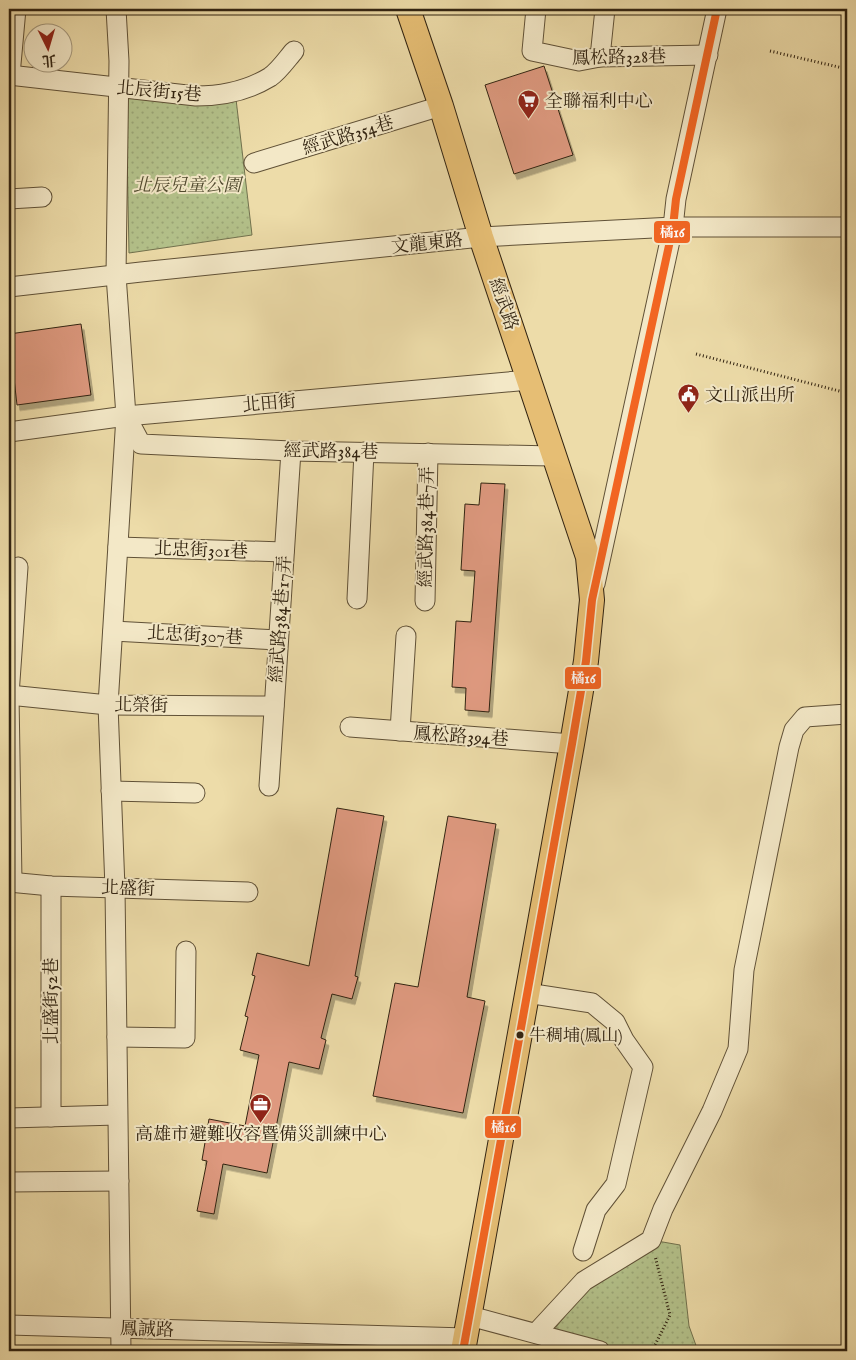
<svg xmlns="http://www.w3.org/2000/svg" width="856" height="1360" font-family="'IM FELL English','Noto Serif TC',serif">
  <defs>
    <pattern id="grass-dots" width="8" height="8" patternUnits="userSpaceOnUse" patternTransform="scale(1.25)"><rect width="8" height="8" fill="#b4c28b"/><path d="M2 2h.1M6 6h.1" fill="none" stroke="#9ba677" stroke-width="1.8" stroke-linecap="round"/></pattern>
    <filter id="shadow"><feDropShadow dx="3" dy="5.5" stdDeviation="0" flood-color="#0004"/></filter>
  </defs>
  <rect width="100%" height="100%" fill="#eddca9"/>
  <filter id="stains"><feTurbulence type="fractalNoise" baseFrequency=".004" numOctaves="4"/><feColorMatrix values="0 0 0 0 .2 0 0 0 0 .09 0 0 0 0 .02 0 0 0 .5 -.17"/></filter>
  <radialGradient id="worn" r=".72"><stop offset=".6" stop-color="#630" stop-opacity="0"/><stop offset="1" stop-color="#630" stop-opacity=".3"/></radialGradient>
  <g fill="url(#grass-dots)" stroke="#72724e">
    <polygon points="126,97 212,105 236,99 252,235 129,253"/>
    <polygon points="657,1241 680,1245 689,1326 698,1351 538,1351 539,1348 597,1277"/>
    <polygon points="150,1347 390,1351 150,1351"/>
  </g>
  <g fill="#de997f" stroke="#312311" filter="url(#shadow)">
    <polygon points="544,66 573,155 514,174 485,85"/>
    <polygon points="81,324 91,395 17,405 9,334"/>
    <polygon points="481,483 505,484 489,712 465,710 466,688 452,687 456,621 471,622 473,599 475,571 461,570 465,504 479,505"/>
    <polygon points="337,808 384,816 355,976 358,977 352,999 332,994 321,1038 326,1040 319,1069 289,1062 267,1173 223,1164 214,1214 197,1211 207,1161 202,1160 209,1119 245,1126 259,1055 240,1050 248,1017 245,1016 255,976 252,975 257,953 309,966"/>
    <polygon points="448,816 496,824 467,997 485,1001 463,1113 373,1096 395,983 418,987"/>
  </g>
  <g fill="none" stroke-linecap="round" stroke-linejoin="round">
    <defs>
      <g id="minor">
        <polyline points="116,9 119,61 116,275 126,416 108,705 115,888 121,1351"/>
        <polyline points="536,9 532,51 579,61 600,57 708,55"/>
        <polyline points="600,57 605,9"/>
        <path d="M9 75 196 96C222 96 247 91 270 77 279 71 287 59 294 51"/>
        <polyline points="10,75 16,9"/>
        <polyline points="254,163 441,106"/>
        <polyline points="9,199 42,197"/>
        <polyline points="9,287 141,272 481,237 673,227 847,227"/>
        <polyline points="126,416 141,444 291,451 554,456"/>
        <polyline points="9,432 126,416 529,380"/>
        <polyline points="118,547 284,552"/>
        <polyline points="595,584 673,227 676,199 717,9"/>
        <polyline points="357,599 364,452"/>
        <polyline points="425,601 428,453"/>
        <polyline points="113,631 278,640"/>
        <polyline points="9,695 108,705 274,706"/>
        <polyline points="350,727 572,744"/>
        <polyline points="400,731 406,636"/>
        <polyline points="269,786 291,451"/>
        <polyline points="111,791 195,793"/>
        <polyline points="9,882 51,886 248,892"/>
        <polyline points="12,882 9,695 18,567"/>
        <polyline points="51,886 51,1117"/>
        <polyline points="527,993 592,1003 615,1022 624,1040 643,1067 616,1184 596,1210 583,1251"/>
        <polyline points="117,1037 185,1038 186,951"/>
        <polyline points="9,1118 117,1115"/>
        <polyline points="9,1182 119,1181"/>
        <polyline points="470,1316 600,1351"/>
        <polyline points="9,1325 466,1338"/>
        <polyline points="536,1333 584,1281 651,1240 663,1209 712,1111 738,1049 744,970 789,747 794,730 805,717 847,714"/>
      </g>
      <polyline id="major" points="408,9 441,106 481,237 588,557 592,600 586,661 572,744 463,1351"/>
    </defs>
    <use href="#minor" stroke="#605137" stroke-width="21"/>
    <use href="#major" stroke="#312311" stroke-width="26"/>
    <g stroke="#312311" stroke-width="3" stroke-dasharray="1 2.5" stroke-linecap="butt">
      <polyline points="770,51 847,69"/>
      <polyline points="696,354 847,393"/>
      <polyline points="652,1351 670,1315 655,1256"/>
    </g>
    <use href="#minor" stroke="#f3e8c7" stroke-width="19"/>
    <use href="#major" stroke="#e6be74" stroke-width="24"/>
    <defs>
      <polyline id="bus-1" points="463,1351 572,744 586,661 592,600 673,227 676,199 717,9"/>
    </defs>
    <use href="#bus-1" stroke="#f3e8c7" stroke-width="11"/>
    <use href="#bus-1" stroke="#f26522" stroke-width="8"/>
  </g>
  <defs>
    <symbol id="supermarket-pin" viewBox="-11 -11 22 30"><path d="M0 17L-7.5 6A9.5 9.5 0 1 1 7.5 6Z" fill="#8f2418" stroke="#f3e8c7"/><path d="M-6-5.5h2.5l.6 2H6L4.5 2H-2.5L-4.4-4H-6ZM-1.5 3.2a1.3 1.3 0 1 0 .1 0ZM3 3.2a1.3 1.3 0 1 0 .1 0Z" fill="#fff"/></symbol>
    <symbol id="civic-pin" viewBox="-11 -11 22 30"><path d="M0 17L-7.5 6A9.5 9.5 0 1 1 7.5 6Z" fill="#8f2418" stroke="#f3e8c7"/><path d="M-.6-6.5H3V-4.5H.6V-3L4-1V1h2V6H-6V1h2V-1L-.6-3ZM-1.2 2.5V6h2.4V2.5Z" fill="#fff"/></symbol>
    <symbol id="office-pin" viewBox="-11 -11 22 30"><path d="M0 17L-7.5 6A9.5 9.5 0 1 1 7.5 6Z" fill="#8f2418" stroke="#f3e8c7"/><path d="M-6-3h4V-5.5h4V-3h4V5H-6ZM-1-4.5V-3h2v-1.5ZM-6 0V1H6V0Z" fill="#fff"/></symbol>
  </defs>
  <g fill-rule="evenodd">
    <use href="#supermarket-pin" x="516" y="88" width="25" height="34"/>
    <use href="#civic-pin" x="676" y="382" width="25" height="34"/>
    <use href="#office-pin" x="248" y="1092" width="25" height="34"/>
  </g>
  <circle fill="#312311" stroke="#f3e8c7" stroke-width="2" cx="520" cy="1035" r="4.5"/>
  <g text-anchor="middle" stroke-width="4" stroke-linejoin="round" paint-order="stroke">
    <g font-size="17" fill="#312311" stroke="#f3e8c7" text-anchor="start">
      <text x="529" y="1041">牛稠埔(鳳山)</text>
    </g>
    <g font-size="18" fill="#312311" stroke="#f3e8c7">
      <text transform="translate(619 57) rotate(-1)" y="6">鳳松路328巷</text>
      <text transform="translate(159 91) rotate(5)" y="6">北辰街15巷</text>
      <text transform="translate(348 135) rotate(-17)" y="6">經武路354巷</text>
      <text transform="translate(427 243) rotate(-6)" y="6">文龍東路</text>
      <text transform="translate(504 304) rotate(71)" y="6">經武路</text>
      <text transform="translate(269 403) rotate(-5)" y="6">北田街</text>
      <text transform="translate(331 451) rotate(1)" y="6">經武路384巷</text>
      <text transform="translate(426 527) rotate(-89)" y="6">經武路384巷7弄</text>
      <text transform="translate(201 550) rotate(2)" y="6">北忠街301巷</text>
      <text transform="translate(280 619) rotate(-86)" y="6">經武路384巷17弄</text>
      <text transform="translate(195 635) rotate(3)" y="6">北忠街307巷</text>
      <text transform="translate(141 705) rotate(1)" y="6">北榮街</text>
      <text transform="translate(461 736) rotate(4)" y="6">鳳松路394巷</text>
      <text transform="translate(128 888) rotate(2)" y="6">北盛街</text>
      <text transform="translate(51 1001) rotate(-90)" y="6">北盛街52巷</text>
      <text transform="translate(147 1329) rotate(2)" y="6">鳳誠路</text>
    </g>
    <g font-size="18" fill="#312311" stroke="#f3e8c7" text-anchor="start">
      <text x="545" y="107">全聯福利中心</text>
      <text x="705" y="401">文山派出所</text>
      <text x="261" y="1140" text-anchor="middle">高雄市避難收容暨備災訓練中心</text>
    </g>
    <g font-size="18" font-style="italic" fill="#524b30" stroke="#f3e8c7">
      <text x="187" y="191">北辰兒童公園</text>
    </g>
  </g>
  <g stroke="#f3e8c7" stroke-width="2">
    <rect x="653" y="220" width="38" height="24" rx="5" fill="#f26522"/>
    <rect x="564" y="666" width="38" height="24" rx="5" fill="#f26522"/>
    <rect x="484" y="1115" width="38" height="24" rx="5" fill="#f26522"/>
  </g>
  <g font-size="14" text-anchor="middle" font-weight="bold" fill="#fff">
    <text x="672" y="237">橘16</text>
    <text x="583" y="683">橘16</text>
    <text x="503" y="1132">橘16</text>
  </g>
  <rect width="856" height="1360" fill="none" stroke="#eddca9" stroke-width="30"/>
  <rect x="10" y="10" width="836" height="1340" fill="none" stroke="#312311" stroke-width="2.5"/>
  <rect x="15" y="15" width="826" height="1330" fill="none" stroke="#312311"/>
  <g transform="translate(48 48) rotate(175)"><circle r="24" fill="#f3e8c7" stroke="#a5997e"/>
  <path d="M0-4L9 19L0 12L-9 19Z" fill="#8f2418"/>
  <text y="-8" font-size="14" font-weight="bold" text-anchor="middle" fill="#312311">北</text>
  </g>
  <rect width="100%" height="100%" filter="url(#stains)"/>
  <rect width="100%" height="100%" fill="url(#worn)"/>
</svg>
